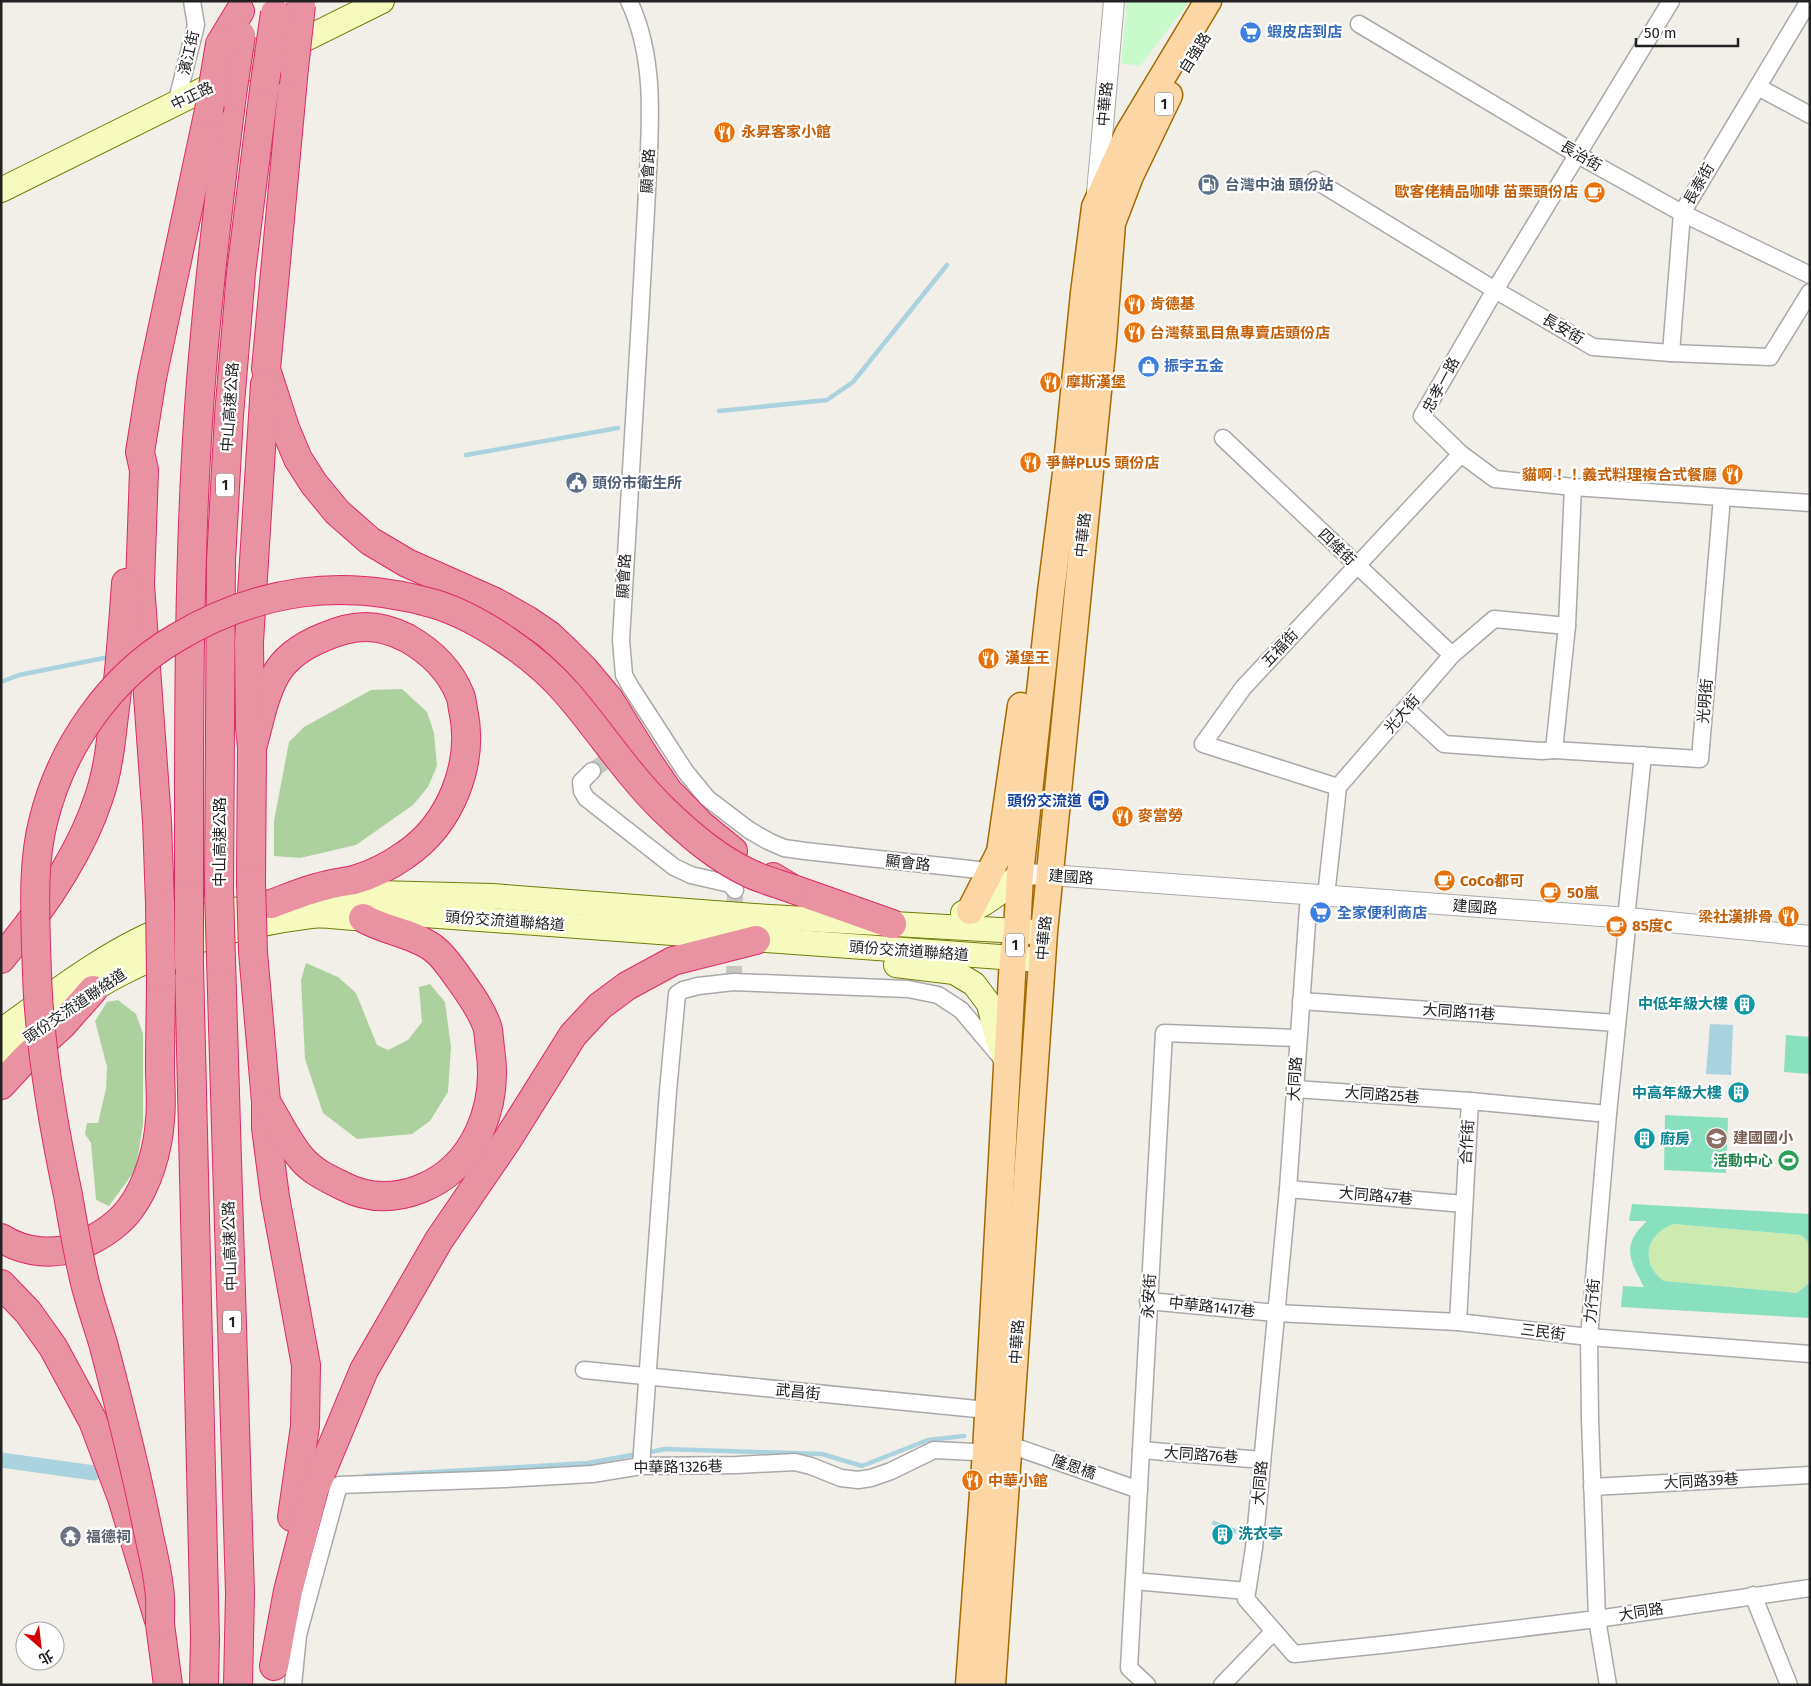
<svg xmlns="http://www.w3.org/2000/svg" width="1811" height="1686" font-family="'Fira Sans','Noto Sans TC',sans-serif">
  <rect width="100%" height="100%" fill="#f2efe9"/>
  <path fill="#cdebb0" d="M1674 1224 1801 1235 1810 1244V1282L1797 1293 1664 1281C1639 1263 1646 1233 1674 1224Z"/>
  <g fill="#add19e">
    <polygon points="402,689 427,712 434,733 437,766 428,787 413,805 356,845 300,858 274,856 274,821 289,742 304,727 371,690"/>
    <polygon points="306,963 338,977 356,993 377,1045 388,1050 408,1040 422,1022 419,987 430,984 445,1002 451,1047 448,1092 430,1121 412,1134 357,1139 323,1113 305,1059 301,980"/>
    <polygon points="118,1000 136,1014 143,1034 143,1124 136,1169 109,1206 96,1200 91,1143 85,1134 87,1123 98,1123 106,1089 107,1067 95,1021 107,1002"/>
  </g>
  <polygon fill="#c8facc" points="1127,1 1190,1 1140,66 1121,63"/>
  <g fill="#88e0be">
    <polygon points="1786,1035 1810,1037 1810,1074 1784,1072"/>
    <polygon points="1665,1115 1728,1118 1726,1173 1664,1170"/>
    <path d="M1632 1204 1810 1214V1244L1801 1235 1674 1224C1646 1233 1639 1263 1664 1281L1797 1293 1810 1282V1318L1621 1307 1623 1286 1644 1287C1629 1259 1621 1245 1647 1221H1629Z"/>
  </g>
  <polygon fill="#aad3df" points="1710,1024 1733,1025 1731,1075 1706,1074"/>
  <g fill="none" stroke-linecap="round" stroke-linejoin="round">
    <g stroke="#aad3df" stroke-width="4.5">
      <polyline points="719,411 827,400 853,382 947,265"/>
      <polyline points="466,455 618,428"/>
      <polyline points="1,682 19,675 109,657"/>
      <polyline points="645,1453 665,1449 822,1454 862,1466 928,1440 964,1436"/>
      <polyline points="366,1476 588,1463 637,1454"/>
      <polyline points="1214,1523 1241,1533"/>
    </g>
    <polyline stroke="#aad3df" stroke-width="15" points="1,1460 94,1473"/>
    <g stroke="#c8c6c1" stroke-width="16" stroke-dasharray="16 8" stroke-linecap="butt">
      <polyline points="592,771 654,725"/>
      <polyline points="734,982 735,890"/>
    </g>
    <defs>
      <g id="minor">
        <path d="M629 1C657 60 650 128 647 191 645 234 642 277 640 319 633 426 627 533 621 640L624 675 630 686 685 771 707 798 749 830 768 841 784 848 805 851 997 872"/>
        <polyline points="1671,1 1495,290 1422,416 1461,454 1495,479 1573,487 1810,503"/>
        <polyline points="1359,24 1578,155 1682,213 1810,275"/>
        <polyline points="1758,87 1810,115"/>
        <polyline points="176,104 196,25 192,1"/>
        <polyline points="1315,180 1495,290 1593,347 1671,353 1770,357 1810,292"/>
        <polyline points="1671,353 1682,213 1809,1"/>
        <polyline points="1223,438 1452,655"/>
        <polyline points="1573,487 1567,626 1554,750 1700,759 1722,497"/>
        <polyline points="1406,709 1444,744 1542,751 1554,750"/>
        <polyline points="592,771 581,782 582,791 586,798 674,867 691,875 730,884 735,890"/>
        <polyline points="1338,787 1203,744 1243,688 1461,454"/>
        <polyline points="1309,894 1288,1189 1254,1548 1246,1599 1294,1654 1390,1644 1597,1619 1810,1588"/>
        <polyline points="1326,896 1338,787 1452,655 1494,619 1567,626"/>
        <polyline points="1626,919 1643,755"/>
        <polyline points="1301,1001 1617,1023"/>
        <polyline points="1295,1089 1470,1101"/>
        <polyline points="1288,1189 1464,1204"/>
        <polyline points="1148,1301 1276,1313 1458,1322 1589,1337 1810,1354"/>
        <polyline points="1458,1322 1470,1101 1608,1114"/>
        <polyline points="584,1370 997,1411"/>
        <polyline points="1010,1445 1139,1490"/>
        <polyline points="1141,1450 1262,1460"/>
        <polyline points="641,1466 668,1091 677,994 683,990 698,986 734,982 908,989 938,995 961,1010 999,1055"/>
        <polyline points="1592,1487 1810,1475"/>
        <polyline points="1134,1581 1247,1591"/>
        <polyline points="1753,1595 1789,1685"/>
        <polyline points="293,1685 298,1635 339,1485 505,1479 592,1474 641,1466 737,1465 795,1462 811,1466 841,1478 858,1480 871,1478 891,1471 934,1450 995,1453"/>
        <polyline points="1147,1685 1129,1668 1164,1033 1297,1038"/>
        <polyline points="1222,1685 1274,1631"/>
        <polyline points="1608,1685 1597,1619 1590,1419 1589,1337 1608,1114 1628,918"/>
      </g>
      <g id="tertiary">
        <polyline points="1097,193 1114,1"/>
        <polyline points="1020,874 1050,875 1628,918 1810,936"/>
      </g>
      <g id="secondary">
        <polyline points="1,190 382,1"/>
        <polyline points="308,900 377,893 492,896 754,916 1035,932"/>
        <path d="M963 913C985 906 1004 890 1020 874"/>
        <polyline points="896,965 954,972 974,984 989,1004 997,1037 1006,1061"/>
        <path d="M1 1031C54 993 111 948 173 925 204 914 237 910 269 904"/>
        <path d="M1 1055C40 1028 77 996 120 974 179 943 244 924 311 916 328 914 346 919 363 918 375 918 386 915 397 913L1042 960"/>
      </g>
      <g id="primary">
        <polyline points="970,911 1000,852 1021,706"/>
        <polyline points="969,1685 986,1452 1013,958 1017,932 1020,874 1051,592 1066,473 1084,293 1095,207 1128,134 1208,1"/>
        <polyline points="992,1685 1044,932 1103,341 1112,223 1130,176 1169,95"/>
      </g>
      <g id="motorway">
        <polyline points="220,44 240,11"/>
        <polyline points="294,68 266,369 285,428 298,459 314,484 337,512 370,541 407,563 495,602 527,620 549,635 568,653 583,668 609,699 645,757 668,791 701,825 733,851"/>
        <path d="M252 748C259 724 263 698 275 676 285 657 304 645 324 637 354 624 377 623 407 638 430 651 450 670 460 695 462 699 462 705 463 709 475 763 451 824 405 855 391 865 371 875 354 880 344 882 334 883 324 886 306 890 288 898 271 904"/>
        <polyline points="773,877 793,889 892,924"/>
        <polyline points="251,882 252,748 250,728 249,642 265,384"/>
        <polyline points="219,891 221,561 229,415 241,273 265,82"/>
        <path d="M189 894C189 737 188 580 198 423 205 313 218 204 232 95"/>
        <polyline points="160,904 157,821 140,584 144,470 140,452 152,378 209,110"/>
        <polyline points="253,952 266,1102 266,1128 275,1197 306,1365 305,1426 292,1517"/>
        <path d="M1 959C41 911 80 856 99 797 108 771 111 742 114 715 120 671 123 627 126 583"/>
        <polyline points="221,960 240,1593 238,1685"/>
        <polyline points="189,965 205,1639 204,1685"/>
        <polyline points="1,1085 25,1059 62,1025 93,990"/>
        <path d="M268 1105C279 1123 288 1143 302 1159 313 1172 329 1179 343 1186 368 1199 394 1199 420 1189 476 1167 499 1105 490 1048 489 1041 489 1032 487 1026 481 1009 470 994 460 980 452 969 444 956 433 948 413 933 385 931 363 918"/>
        <path d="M1 1238C25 1253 55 1256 81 1245 99 1237 118 1225 130 1209 148 1185 158 1150 160 1120 162 1102 160 1084 160 1067 160 1036 161 1006 161 975"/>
        <polyline points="1,1284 28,1312 53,1347 93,1421 122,1498 160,1624 168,1685"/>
        <polyline points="274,1666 288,1591 314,1490 364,1370 439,1240 506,1142 573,1035 600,1006 627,986 673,961 756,940"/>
      </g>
    </defs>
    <use href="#minor" stroke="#a9a9a9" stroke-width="19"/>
    <use href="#tertiary" stroke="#a9a9a9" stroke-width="22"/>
    <use href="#secondary" stroke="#707d05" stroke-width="26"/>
    <use href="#primary" stroke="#a06b00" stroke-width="29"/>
    <use href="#motorway" stroke="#dc2a67" stroke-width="30"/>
    <use href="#minor" stroke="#fff" stroke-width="16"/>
    <use href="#tertiary" stroke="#fff" stroke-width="20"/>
    <use href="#secondary" stroke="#f7fabf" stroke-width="24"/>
    <use href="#primary" stroke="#fcd6a4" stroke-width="26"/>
    <use href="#motorway" stroke="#e892a2" stroke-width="28"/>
    <defs>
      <g id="motorway-bridge">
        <polyline points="294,68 301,5"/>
        <polyline points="265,82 275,13"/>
        <polyline points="232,95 241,35"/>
        <polyline points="209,110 220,44"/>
        <polyline points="251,882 253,952"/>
        <polyline points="219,891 221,960"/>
        <polyline points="189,894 189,965"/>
        <polyline points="160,904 161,975"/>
        <path d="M160 1624C160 1612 161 1599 159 1588 157 1567 151 1547 147 1526 135 1465 119 1404 103 1343 97 1323 90 1303 85 1283 78 1254 73 1224 68 1195 55 1134 44 1072 39 1009 37 988 37 967 36 947 35 905 33 862 43 822 61 747 110 677 176 638 259 589 342 577 435 604 480 618 536 657 567 693 600 731 628 775 664 810 690 835 718 859 751 874 764 880 779 884 793 889"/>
      </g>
    </defs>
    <use href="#motorway-bridge" stroke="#dc2a67" stroke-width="30" stroke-linecap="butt"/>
    <use href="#motorway-bridge" stroke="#e892a2" stroke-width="28"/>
  </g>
  <defs>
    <symbol id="supermarket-disc" viewBox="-11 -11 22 22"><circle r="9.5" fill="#3f7fe0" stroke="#fff"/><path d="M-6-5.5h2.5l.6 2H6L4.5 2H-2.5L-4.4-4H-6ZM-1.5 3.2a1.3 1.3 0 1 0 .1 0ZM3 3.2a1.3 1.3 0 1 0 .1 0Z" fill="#fff"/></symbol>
    <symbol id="restaurant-disc" viewBox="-11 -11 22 22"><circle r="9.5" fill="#e8710a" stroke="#fff"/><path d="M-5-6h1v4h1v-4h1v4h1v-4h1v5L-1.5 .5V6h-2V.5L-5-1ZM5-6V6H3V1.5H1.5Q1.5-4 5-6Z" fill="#fff"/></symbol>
    <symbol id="fuel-disc" viewBox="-11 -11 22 22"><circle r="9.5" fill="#5c6f8a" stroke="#fff"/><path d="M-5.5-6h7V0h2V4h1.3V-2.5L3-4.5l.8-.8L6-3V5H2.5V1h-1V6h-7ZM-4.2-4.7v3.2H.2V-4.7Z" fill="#fff"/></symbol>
    <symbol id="cafe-disc" viewBox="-11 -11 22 22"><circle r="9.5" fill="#e8710a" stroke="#fff"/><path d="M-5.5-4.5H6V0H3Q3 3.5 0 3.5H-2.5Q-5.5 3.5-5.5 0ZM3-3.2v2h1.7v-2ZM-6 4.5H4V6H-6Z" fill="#fff"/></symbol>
    <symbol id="shop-disc" viewBox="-11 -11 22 22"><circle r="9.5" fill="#3f7fe0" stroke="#fff"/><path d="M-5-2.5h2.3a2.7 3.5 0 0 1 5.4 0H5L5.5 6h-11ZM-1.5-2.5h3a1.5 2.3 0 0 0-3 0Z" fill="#fff"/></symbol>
    <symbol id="civic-disc" viewBox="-11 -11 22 22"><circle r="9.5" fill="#5c6f8a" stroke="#fff"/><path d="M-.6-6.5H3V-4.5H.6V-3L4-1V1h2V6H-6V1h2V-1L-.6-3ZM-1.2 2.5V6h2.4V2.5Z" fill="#fff"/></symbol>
    <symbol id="bus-disc" viewBox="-11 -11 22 22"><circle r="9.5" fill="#1a4fb4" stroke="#fff"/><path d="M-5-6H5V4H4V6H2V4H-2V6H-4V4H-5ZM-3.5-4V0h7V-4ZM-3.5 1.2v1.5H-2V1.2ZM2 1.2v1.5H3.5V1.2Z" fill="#fff"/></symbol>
    <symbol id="building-disc" viewBox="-11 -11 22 22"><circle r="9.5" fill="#0f9aa8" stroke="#fff"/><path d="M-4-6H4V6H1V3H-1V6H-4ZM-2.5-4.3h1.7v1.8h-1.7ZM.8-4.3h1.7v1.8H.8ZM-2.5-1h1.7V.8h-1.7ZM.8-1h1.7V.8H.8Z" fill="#fff"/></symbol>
    <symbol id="school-disc" viewBox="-11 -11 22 22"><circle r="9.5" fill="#8d6e63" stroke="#fff"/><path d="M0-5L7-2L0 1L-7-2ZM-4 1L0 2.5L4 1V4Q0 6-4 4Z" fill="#fff"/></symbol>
    <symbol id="stadium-disc" viewBox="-11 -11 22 22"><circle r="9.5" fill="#2e9e5b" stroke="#fff"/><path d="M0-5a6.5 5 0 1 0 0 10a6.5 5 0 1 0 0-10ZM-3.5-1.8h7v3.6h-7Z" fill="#fff"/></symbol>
    <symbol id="temple-disc" viewBox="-11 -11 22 22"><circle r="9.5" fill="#6b7280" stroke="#fff"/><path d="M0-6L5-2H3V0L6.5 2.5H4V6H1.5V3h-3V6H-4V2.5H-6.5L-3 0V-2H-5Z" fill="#fff"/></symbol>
  </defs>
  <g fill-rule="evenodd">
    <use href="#supermarket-disc" x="1238" y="20" width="25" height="25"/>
    <use href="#restaurant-disc" x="712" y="120" width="25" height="25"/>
    <use href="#fuel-disc" x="1196" y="172" width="25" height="25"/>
    <use href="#cafe-disc" x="1582" y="180" width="25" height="25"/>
    <use href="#restaurant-disc" x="1122" y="292" width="25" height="25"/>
    <use href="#restaurant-disc" x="1122" y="320" width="25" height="25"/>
    <use href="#shop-disc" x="1136" y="354" width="25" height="25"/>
    <use href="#restaurant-disc" x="1038" y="370" width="25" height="25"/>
    <use href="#restaurant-disc" x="1018" y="450" width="25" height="25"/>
    <use href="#restaurant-disc" x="1720" y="462" width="25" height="25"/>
    <use href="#civic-disc" x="564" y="470" width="25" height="25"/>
    <use href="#restaurant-disc" x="976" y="646" width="25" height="25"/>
    <use href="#bus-disc" x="1086" y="788" width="25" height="25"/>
    <use href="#restaurant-disc" x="1110" y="804" width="25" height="25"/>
    <use href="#cafe-disc" x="1432" y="868" width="25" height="25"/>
    <use href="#cafe-disc" x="1538" y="880" width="25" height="25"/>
    <use href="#supermarket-disc" x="1308" y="900" width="25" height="25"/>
    <use href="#restaurant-disc" x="1776" y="904" width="25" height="25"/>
    <use href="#cafe-disc" x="1604" y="914" width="25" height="25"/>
    <use href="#building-disc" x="1732" y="992" width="25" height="25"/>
    <use href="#building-disc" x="1726" y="1080" width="25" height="25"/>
    <use href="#school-disc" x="1704" y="1126" width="25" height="25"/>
    <use href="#building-disc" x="1632" y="1126" width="25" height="25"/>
    <use href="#stadium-disc" x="1776" y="1148" width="25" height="25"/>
    <use href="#restaurant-disc" x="960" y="1468" width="25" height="25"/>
    <use href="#building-disc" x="1210" y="1522" width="25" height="25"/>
    <use href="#temple-disc" x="58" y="1524" width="25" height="25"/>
  </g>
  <g text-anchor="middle" stroke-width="4.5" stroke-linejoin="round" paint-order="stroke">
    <g fill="#fff" stroke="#646464" stroke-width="1">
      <rect x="1155" y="92.5" width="18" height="23" rx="4"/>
      <rect x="216" y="473.5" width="18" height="23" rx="4"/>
      <rect x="1006" y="933.5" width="18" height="23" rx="4"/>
      <rect x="223" y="1310.5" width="18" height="23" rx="4"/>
    </g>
    <g font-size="14" font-weight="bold" fill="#222">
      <text x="1164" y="109">1</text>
      <text x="225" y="490">1</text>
      <text x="1015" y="950">1</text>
      <text x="232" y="1327">1</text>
    </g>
    <g font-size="15" font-weight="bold" fill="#366cbe" stroke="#fff" text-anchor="start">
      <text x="1267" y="37">蝦皮店到店</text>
      <text x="1164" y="371">振宇五金</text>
      <text x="1337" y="918">全家便利商店</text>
    </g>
    <g font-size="15" fill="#222" stroke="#fff">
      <text transform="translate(189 53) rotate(-77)" y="5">濱江街</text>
      <text transform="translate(1195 53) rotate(-58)" y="5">自強路</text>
      <text transform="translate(192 96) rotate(-26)" y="5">中正路</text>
      <text transform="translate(1105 104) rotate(-85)" y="5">中華路</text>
      <text transform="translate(1581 156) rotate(30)" y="5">長治街</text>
      <text transform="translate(648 171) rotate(-87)" y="5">顯會路</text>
      <text transform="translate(1699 184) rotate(-60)" y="5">長泰街</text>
      <text transform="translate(1563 329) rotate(30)" y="5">長安街</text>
      <text transform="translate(1441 385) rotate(-62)" y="5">忠孝一路</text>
      <text transform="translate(230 407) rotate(-86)" y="5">中山高速公路</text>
      <text transform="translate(1083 535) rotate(-84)" y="5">中華路</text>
      <text transform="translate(1337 547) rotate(44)" y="5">四維街</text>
      <text transform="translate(624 576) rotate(-87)" y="5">顯會路</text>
      <text transform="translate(1280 648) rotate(-47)" y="5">五福街</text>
      <text transform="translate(1705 701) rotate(-85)" y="5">光明街</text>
      <text transform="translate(1402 714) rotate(-49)" y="5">光大街</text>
      <text transform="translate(220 842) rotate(-90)" y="5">中山高速公路</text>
      <text transform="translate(908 863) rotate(6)" y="5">顯會路</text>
      <text transform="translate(1071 877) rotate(4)" y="5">建國路</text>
      <text transform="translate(1475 907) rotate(4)" y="5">建國路</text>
      <text transform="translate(505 921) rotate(4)" y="5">頭份交流道聯絡道</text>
      <text transform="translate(1044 938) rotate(-85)" y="5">中華路</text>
      <text transform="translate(909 951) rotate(4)" y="5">頭份交流道聯絡道</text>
      <text transform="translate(75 1006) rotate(-34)" y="5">頭份交流道聯絡道</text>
      <text transform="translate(1459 1012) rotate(4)" y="5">大同路11巷</text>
      <text transform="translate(1295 1079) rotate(-87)" y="5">大同路</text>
      <text transform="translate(1382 1095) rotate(4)" y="5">大同路25巷</text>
      <text transform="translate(1467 1142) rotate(-87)" y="5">合作街</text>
      <text transform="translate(1376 1196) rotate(5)" y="5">大同路47巷</text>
      <text transform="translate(230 1246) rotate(-92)" y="5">中山高速公路</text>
      <text transform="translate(1149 1296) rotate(-87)" y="5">永安街</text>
      <text transform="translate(1592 1301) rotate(-85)" y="5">力行街</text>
      <text transform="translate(1212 1307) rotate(6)" y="5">中華路1417巷</text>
      <text transform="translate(1543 1332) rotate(7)" y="5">三民街</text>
      <text transform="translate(1017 1342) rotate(-86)" y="5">中華路</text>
      <text transform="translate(798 1392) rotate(6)" y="5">武昌街</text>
      <text transform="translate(1201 1455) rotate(4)" y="5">大同路76巷</text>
      <text transform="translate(678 1467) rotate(-1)" y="5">中華路1326巷</text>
      <text transform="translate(1074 1467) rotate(19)" y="5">隆恩橋</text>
      <text transform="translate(1701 1481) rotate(-3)" y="5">大同路39巷</text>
      <text transform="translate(1260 1483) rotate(-85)" y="5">大同路</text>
      <text transform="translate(1641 1612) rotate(-9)" y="5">大同路</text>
    </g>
    <g font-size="15" font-weight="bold" fill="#c56008" stroke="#fff" text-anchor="start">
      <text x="741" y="137">永昇客家小館</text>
      <text x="1578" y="197" text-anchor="end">歐客佬精品咖啡 苗栗頭份店</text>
      <text x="1150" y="309">肯德基</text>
      <text x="1150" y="338">台灣蔡虱目魚專賣店頭份店</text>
      <text x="1066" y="387">摩斯漢堡</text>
      <text x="1046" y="468">爭鮮PLUS 頭份店</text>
      <text x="1717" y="480" text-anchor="end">貓啊！！義式料理複合式餐廳</text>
      <text x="1005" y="663">漢堡王</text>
      <text x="1138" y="821">麥當勞</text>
      <text x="1460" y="886">CoCo都可</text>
      <text x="1567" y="898">50嵐</text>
      <text x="1773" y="922" text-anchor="end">梁社漢排骨</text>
      <text x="1632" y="931">85度C</text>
      <text x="988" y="1486">中華小館</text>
    </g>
    <g font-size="15" font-weight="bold" fill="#4e5e75" stroke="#fff" text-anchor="start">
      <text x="1225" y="190">台灣中油 頭份站</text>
      <text x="592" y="488">頭份市衛生所</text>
    </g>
    <g font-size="15" font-weight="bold" fill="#164399" stroke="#fff" text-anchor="end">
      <text x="1082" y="806">頭份交流道</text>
    </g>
    <g font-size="15" font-weight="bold" fill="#0d838f" stroke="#fff" text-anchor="end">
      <text x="1728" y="1009">中低年級大樓</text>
      <text x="1722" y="1098">中高年級大樓</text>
      <text x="1660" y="1144" text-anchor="start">廚房</text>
      <text x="1238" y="1539" text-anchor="start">洗衣亭</text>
    </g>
    <g font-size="15" font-weight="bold" fill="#785e54" stroke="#fff" text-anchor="start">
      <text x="1733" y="1143">建國國小</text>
    </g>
    <g font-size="15" font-weight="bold" fill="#27864d" stroke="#fff" text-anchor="end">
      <text x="1773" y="1166">活動中心</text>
    </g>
    <g font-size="15" font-weight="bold" fill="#5b616d" stroke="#fff" text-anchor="start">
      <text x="86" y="1542">福德祠</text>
    </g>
  </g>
  <rect width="1811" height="1686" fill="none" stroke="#222222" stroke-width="5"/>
  <g transform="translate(40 1646) rotate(152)"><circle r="24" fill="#ffffff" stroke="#a7a7a7"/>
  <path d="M0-4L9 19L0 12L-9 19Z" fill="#d40000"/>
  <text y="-8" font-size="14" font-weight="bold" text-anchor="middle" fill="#222222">北</text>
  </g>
  <path d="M1636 38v8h102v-8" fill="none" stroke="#222222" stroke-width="2.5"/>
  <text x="1644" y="38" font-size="15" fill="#222222" stroke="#ffffff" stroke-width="4" paint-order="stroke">50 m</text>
</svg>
